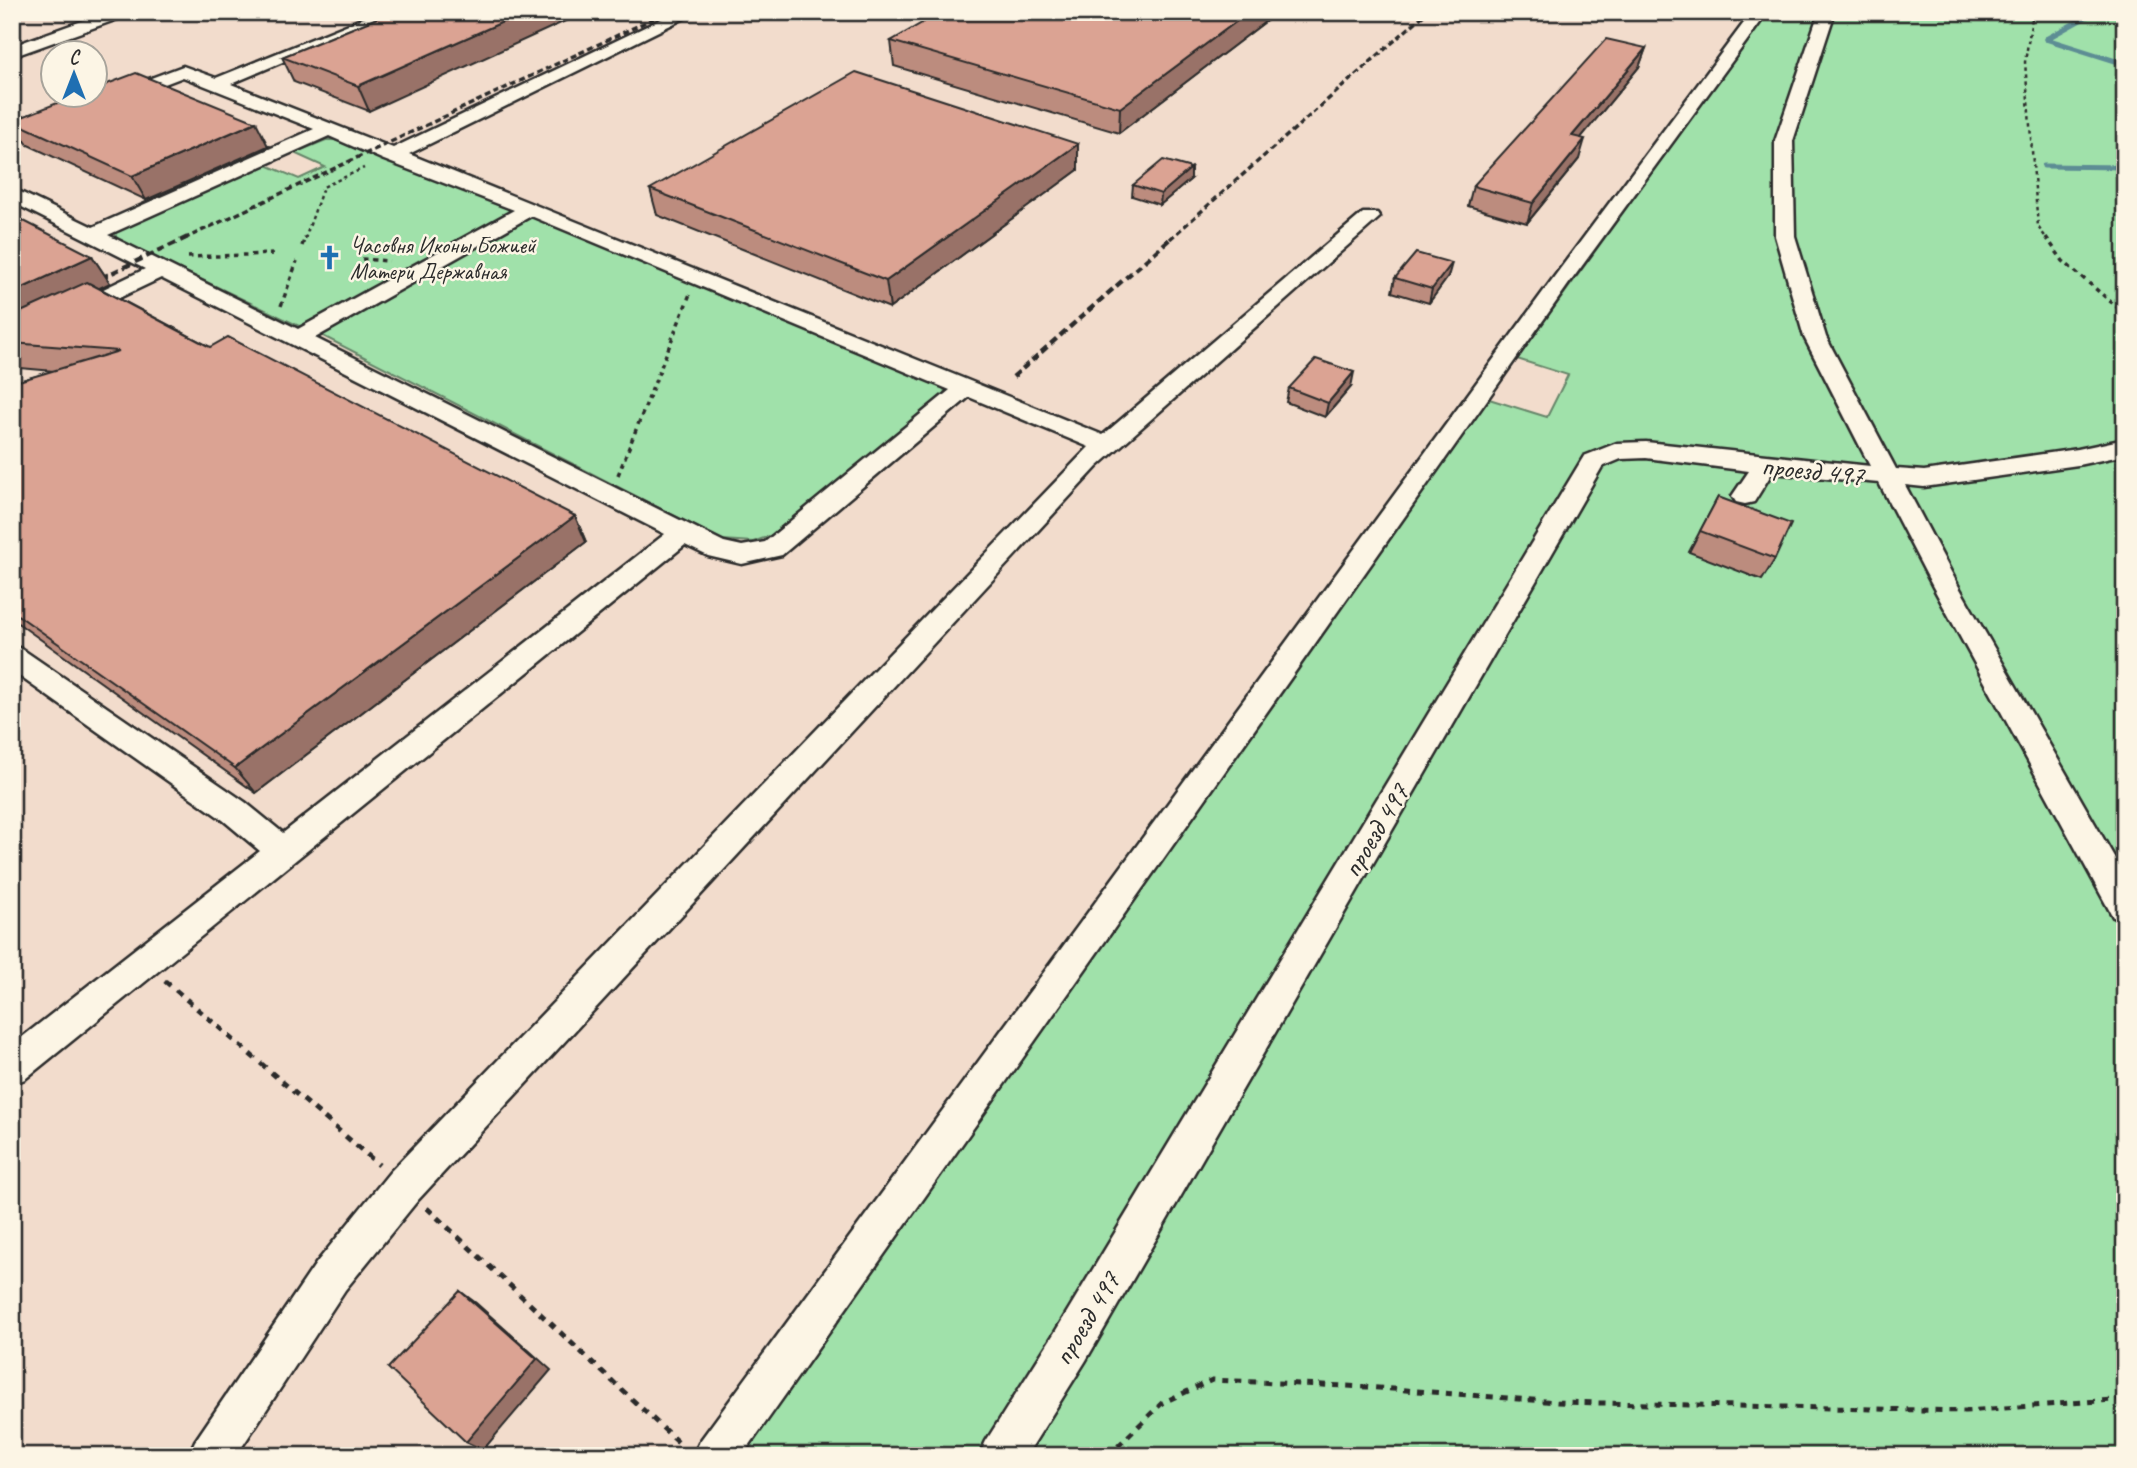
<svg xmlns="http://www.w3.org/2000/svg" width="2137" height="1468" font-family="Caveat,sans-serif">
  <rect width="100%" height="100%" fill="#fcf5e5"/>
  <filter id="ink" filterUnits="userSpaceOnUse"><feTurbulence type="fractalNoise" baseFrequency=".0143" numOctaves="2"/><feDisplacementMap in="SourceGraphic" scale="14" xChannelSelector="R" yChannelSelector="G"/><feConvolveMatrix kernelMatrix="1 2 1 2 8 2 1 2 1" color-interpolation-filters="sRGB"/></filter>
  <g filter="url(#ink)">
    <path fill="#f2dccc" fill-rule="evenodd" d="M12 12H1768L1518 358 1568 375 1547 418 1489 399 737 1456H12ZM52 52H94V94H52Z"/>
    <g fill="#a0e1aa" stroke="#66866a" stroke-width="2">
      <polygon points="1768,12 2125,12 2125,1456 737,1456 1489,399 1547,417 1568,375 1517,359"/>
      <polygon points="326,140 335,140 512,210 513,213 309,325 299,326 117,239 115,233 121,229 264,164 299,179 325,167 294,153"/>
      <polygon points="527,217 532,217 944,388 945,394 775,534 753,542 722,540 321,335 323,331"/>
    </g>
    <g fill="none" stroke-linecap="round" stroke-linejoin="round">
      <g stroke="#5d8d94" stroke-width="5">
        <polyline points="2046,39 2125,64"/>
        <polyline points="2046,39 2095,12"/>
        <polyline points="2044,166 2125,167"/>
      </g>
      <defs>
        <g id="minor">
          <polygon points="107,12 131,12 129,15 12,57 12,46"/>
          <path d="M378 12H400L231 84 393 148 676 12H697L409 154 1103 435 1363 213H1377L1380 217 1097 467 418 1200 345 1290 236 1456H188L195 1441 317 1262 390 1172 1089 447 969 397 782 555 742 564 708 556 685 545 25 1079 12 1084V1045L260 851 223 820 12 671V646L22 649 245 802 283 833 665 534 161 278 12 349V333L145 269 12 202V188L93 227 314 129 183 77 120 101 114 100 111 96 114 92 183 66 216 78ZM329 136 384 160 514 210 298 329 108 235ZM531 216 950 390 765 542 742 546 724 542 315 338Z"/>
          <polygon points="1752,12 1768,12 1568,285 742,1456 693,1456 700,1441 1554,277"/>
          <polygon points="1819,12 1835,12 1793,141 1795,236 1826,337 1896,469 1924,471 2078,449 2125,439 2125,455 2078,465 1924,487 1905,485 1959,587 2125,876 2125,921 2113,917 1933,587 1879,483 1772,473 1754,502 1745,504 1736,502 1732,496 1749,471 1646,458 1621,459 1602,467 1085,1362 1026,1456 979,1456 986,1441 1055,1332 1584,456 1617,443 1646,442 1870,466 1804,337 1775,236 1775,141"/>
          <polygon points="57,116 66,121 63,125 12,144 12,132"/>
        </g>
      </defs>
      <use href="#minor" stroke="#2b2b2b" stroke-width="5"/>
      <g stroke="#2b2b2b" stroke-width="2.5" stroke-dasharray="3.5 3.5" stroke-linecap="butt">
        <polyline points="2033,12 2025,62 2038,227 2047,239"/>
        <polyline points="305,239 323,187 364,168"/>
      </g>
      <g stroke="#2b2b2b" stroke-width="3.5" stroke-dasharray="4.5 4.5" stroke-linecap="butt">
        <polyline points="2046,237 2063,261 2125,314"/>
        <polyline points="302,246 305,237"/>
        <polyline points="188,257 273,254"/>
        <polyline points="362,259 389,261"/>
        <polyline points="281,306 297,261"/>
        <polyline points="618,475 690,294"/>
      </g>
      <g stroke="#2b2b2b" stroke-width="5" stroke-dasharray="7 7" stroke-linecap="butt">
        <polyline points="165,981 379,1165"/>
        <polyline points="427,1208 682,1446"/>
        <polyline points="1108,1456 1162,1403 1212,1380 1367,1387 1557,1402 1965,1411 2125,1399"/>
      </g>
      <use href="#minor" fill="#fcf5e5" fill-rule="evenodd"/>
      <g stroke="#2b2b2b" stroke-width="3.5" stroke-dasharray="6 3.5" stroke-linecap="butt">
        <polyline points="184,239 667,12"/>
        <polyline points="1170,239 1427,12"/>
      </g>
      <g stroke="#2b2b2b" stroke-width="4.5" stroke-dasharray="8 4.5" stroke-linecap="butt">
        <polyline points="101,278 188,237"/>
        <polyline points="1013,377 1172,237"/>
      </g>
    </g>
    <g fill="#bc8c7e" stroke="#2b2b2b" stroke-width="2">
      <polygon points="392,12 369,111 294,82 282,57"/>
      <polygon points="1278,12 1119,133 894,66 891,41"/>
      <polygon points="1646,48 1639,67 1580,138 1579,159 1527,223 1468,206 1473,186"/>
      <polygon points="12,121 268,146 146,200 28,145"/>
      <polygon points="1078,144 1078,170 890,308 657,215 650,189"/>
      <polygon points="1191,179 1160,205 1132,196 1133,185"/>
      <polygon points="12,220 92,256 110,283 99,288 210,347 575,516 586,542 256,793 12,619 12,383 54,371 20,368 12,357"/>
      <polygon points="1448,277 1429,303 1392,292 1395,278"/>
      <polygon points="1351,387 1325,417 1286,402 1289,388"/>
      <polygon points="1718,497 1775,559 1762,580 1689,552"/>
    </g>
    <g fill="#997267" stroke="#2b2b2b" stroke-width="2">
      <polygon points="525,12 585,12 369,111 358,86"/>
      <polygon points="1249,12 1278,12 1119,133 1120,108"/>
      <polygon points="1646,48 1639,67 1566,156 1572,136"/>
      <polygon points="256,122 268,146 146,200 132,176"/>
      <polygon points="1585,139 1579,159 1527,223 1533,203"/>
      <polygon points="1078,144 1078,170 890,308 886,281"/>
      <polygon points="1191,168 1191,179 1160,205 1161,194"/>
      <polygon points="92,256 110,283 12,330 12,293"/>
      <polygon points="1452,263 1448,277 1429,303 1432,289"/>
      <polygon points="1354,372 1351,387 1325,417 1328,403"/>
      <polygon points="575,516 586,542 256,793 235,768"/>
      <polygon points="460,1291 476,1303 551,1370 483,1450 466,1442"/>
    </g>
    <g fill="#dba393" stroke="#2b2b2b" stroke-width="2">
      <polygon points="392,12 525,12 358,86 282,57"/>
      <polygon points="941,12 1249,12 1120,108 891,41"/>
      <polygon points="1606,39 1646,48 1572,136 1585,139 1533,203 1473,186"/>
      <polygon points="856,72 1078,144 886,281 650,189"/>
      <polygon points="136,73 256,122 132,176 12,121 80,94 94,94 94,89"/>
      <polygon points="1163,160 1191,168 1161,194 1133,185"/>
      <polygon points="18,218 92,256 12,293 12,220"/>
      <polygon points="1416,253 1452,263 1432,289 1395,278"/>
      <polygon points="87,282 210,347 228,337 575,516 235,768 12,611 12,383 119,351 12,343 12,316"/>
      <polygon points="1316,359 1354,372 1328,403 1289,388"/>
      <polygon points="1718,497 1791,524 1775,559 1700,531"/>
      <polygon points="460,1291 537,1359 466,1442 388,1368"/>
    </g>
  </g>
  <defs>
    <symbol id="church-bare" viewBox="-9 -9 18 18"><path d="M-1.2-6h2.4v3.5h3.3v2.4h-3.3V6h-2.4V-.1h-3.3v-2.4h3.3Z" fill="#1f6fb2" stroke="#fcf5e5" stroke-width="2.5" paint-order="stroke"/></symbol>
  </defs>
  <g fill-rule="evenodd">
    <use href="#church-bare" x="312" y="240" width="35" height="35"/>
  </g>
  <g text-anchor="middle" stroke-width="5" stroke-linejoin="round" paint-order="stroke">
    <g font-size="23" fill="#2b2b2b" stroke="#fcf5e5" text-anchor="start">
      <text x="350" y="253">Часовня Иконы Божией<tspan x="350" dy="26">Матери Державная</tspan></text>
    </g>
    <g font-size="28" fill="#2b2b2b" stroke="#fcf5e5">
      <text transform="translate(1813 470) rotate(6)" y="10">проезд 497</text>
      <text transform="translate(1375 830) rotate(-59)" y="10">проезд 497</text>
      <text transform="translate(1086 1318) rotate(-59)" y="10">проезд 497</text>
    </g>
  </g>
  <rect width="2137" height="1468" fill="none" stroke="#fcf5e5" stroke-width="42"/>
  <rect x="21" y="21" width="2095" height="1426" fill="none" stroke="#2b2b2b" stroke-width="2.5" filter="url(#ink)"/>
  <g transform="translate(74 74)"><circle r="33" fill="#fcf5e5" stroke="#a8a49b" stroke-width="2"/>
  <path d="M0-5L12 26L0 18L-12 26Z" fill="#1f6fb2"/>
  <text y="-10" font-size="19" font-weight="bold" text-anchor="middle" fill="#2b2b2b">С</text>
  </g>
</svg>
